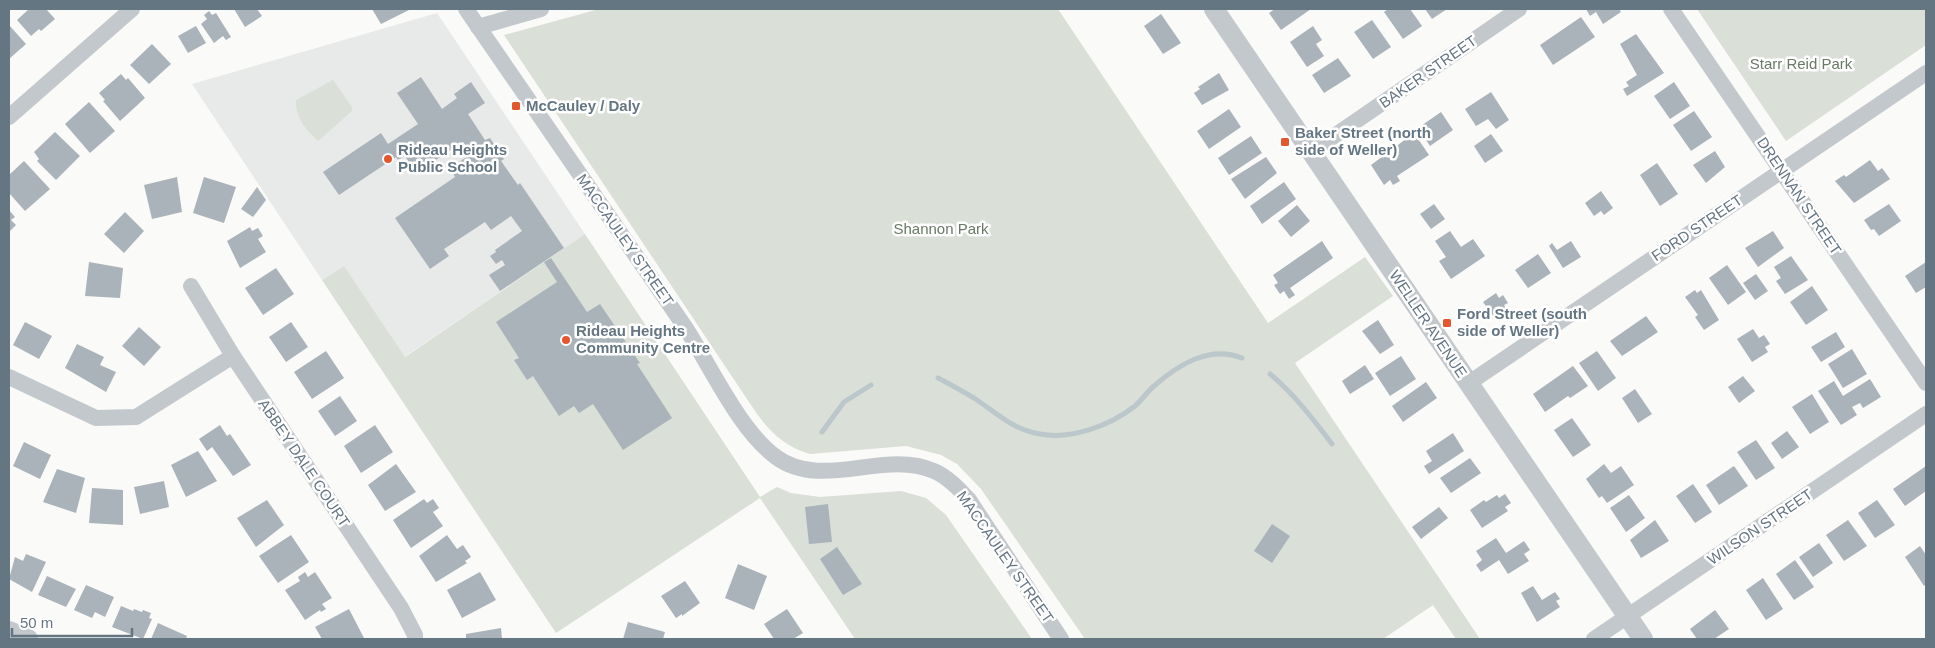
<svg xmlns="http://www.w3.org/2000/svg" width="1935" height="648" font-family="Helvetica,sans-serif">
  <rect width="100%" height="100%" fill="#fafaf8"/>
  <polygon fill="#e8e9e9" points="437,13 585,234 404,357 344,266 322,280 192,84"/>
  <g fill="#dadfd7">
    <path d="M599 9H1058L1268 323 1365 257 1393 296 1295 363 1480 639H1456L1433 605 1383 639H1085L981 489 957 464 941 455 906 446 810 454C786 447 772 434 757 414L504 35Z"/>
    <polygon points="1697,9 1926,9 1926,45 1786,141"/>
    <path d="M333 80 352 107V111L318 141C306 130 295 117 296 100Z"/>
    <polygon points="585,234 760,497 777,487 791,493 820,497 901,491 926,498 946,515 1032,639 855,639 760,498 556,633 322,280 344,266 405,357"/>
  </g>
  <g fill="none" stroke-linecap="round" stroke-linejoin="round">
    <g stroke="#bbc7cb" stroke-width="5">
      <path d="M1270 374C1294 394 1313 419 1332 444"/>
      <path d="M938 378C950 384 962 391 974 398 997 413 1011 429 1040 434 1072 440 1111 425 1135 406 1142 400 1147 392 1154 386 1178 365 1209 345 1242 358"/>
      <polyline points="822,432 844,402 871,385"/>
    </g>
  </g>
  <g fill="#aab3b9">
    <polygon points="29,9 46,9 55,19 41,31 39,29 31,36 17,20"/>
    <polygon points="234,9 257,9 262,16 245,27"/>
    <polygon points="372,9 411,9 381,24"/>
    <polygon points="1275,9 1311,9 1281,30 1269,13"/>
    <polygon points="1388,9 1410,9 1422,26 1403,39 1384,12"/>
    <polygon points="1425,9 1447,9 1432,19"/>
    <polygon points="1586,9 1619,9 1621,12 1603,24 1596,12 1590,16"/>
    <polygon points="209,11 212,15 216,13 231,37 226,40 223,36 214,43 201,24 207,19 204,15"/>
    <polygon points="1161,14 1181,43 1163,54 1144,26"/>
    <polygon points="1581,17 1595,37 1553,65 1540,45"/>
    <polygon points="1372,20 1391,47 1373,59 1354,32"/>
    <polygon points="9,25 26,44 9,59"/>
    <polygon points="196,26 206,43 188,53 178,36"/>
    <polygon points="1313,26 1322,40 1316,44 1324,56 1307,67 1290,42"/>
    <polygon points="1636,34 1664,73 1627,96 1623,89 1629,86 1626,82 1637,75 1620,44"/>
    <polygon points="152,44 171,64 149,84 130,65"/>
    <polygon points="1338,58 1351,76 1324,93 1312,75"/>
    <polygon points="1219,73 1229,90 1202,105 1194,93 1200,89 1198,87"/>
    <polygon points="121,74 126,80 128,78 145,98 120,121 103,101 105,100 99,93"/>
    <polygon points="421,77 442,109 457,98 454,94 471,82 485,103 468,114 485,140 490,138 504,159 501,161 518,185 520,183 564,248 500,291 489,275 505,265 502,260 496,264 490,256 496,252 495,250 522,231 511,216 491,230 485,222 444,249 449,256 430,269 395,218 455,177 450,168 471,154 463,142 416,173 405,156 398,160 396,157 339,195 323,172 381,133 388,144 418,124 397,93"/>
    <polygon points="1674,82 1690,106 1670,119 1654,96"/>
    <polygon points="1491,92 1509,120 1496,129 1488,119 1476,126 1465,109"/>
    <polygon points="89,102 115,131 90,153 65,124"/>
    <polygon points="1229,109 1241,127 1209,149 1197,131"/>
    <polygon points="1694,111 1712,137 1691,151 1673,125"/>
    <polygon points="1441,112 1453,130 1430,146 1418,128"/>
    <polygon points="55,132 80,156 56,180 37,161 39,159 34,152"/>
    <polygon points="1414,133 1429,155 1397,176 1400,181 1393,185 1390,180 1384,185 1371,165"/>
    <polygon points="1491,134 1503,151 1485,163 1474,146"/>
    <polygon points="1251,136 1262,153 1229,175 1218,158"/>
    <polygon points="1715,151 1725,167 1706,183 1693,165"/>
    <polygon points="1266,157 1277,173 1245,199 1231,179"/>
    <polygon points="1870,160 1878,171 1882,168 1890,179 1854,203 1835,181 1844,175 1846,177"/>
    <polygon points="24,161 50,189 25,211 9,193 9,175"/>
    <polygon points="1657,163 1678,194 1660,206 1640,175"/>
    <polygon points="177,177 182,212 152,219 144,185"/>
    <polygon points="204,177 236,187 224,223 193,213"/>
    <polygon points="1284,182 1296,199 1262,224 1250,206"/>
    <polygon points="257,187 266,200 253,217 241,209"/>
    <polygon points="1601,191 1613,208 1604,215 1601,211 1594,216 1585,203"/>
    <polygon points="1434,204 1445,219 1431,229 1420,214"/>
    <polygon points="1889,204 1901,221 1879,236 1874,229 1871,230 1864,220"/>
    <polygon points="1297,205 1310,221 1291,237 1278,221"/>
    <polygon points="9,210 15,217 11,220 16,225 9,232"/>
    <polygon points="125,212 144,231 124,253 104,234"/>
    <polygon points="250,227 252,231 258,228 263,236 258,239 266,252 240,268 227,241"/>
    <polygon points="1450,231 1461,247 1473,239 1485,256 1451,279 1439,261 1446,257 1435,241"/>
    <polygon points="1773,231 1784,248 1758,267 1745,248"/>
    <polygon points="1322,241 1333,258 1290,288 1295,295 1289,299 1284,291 1280,294 1274,285 1278,283 1273,275"/>
    <polygon points="1571,241 1581,257 1563,268 1549,246 1552,243 1557,250"/>
    <polygon points="1538,254 1551,273 1528,288 1515,270"/>
    <polygon points="1791,256 1808,280 1785,294 1776,281 1781,278 1774,267"/>
    <polygon points="551,258 587,312 600,304 640,363 637,364 672,418 623,450 593,404 579,413 574,406 559,416 533,376 527,380 514,360 519,358 496,322 557,282 544,262"/>
    <polygon points="89,262 123,268 120,298 85,296"/>
    <polygon points="1926,262 1926,287 1916,293 1905,276"/>
    <polygon points="1727,265 1746,292 1728,305 1709,278"/>
    <polygon points="276,268 294,294 263,315 245,288"/>
    <polygon points="1756,274 1768,291 1755,300 1743,283"/>
    <polygon points="1812,286 1828,310 1806,325 1790,302"/>
    <polygon points="1695,290 1697,293 1701,290 1719,320 1704,330 1695,317 1698,315 1685,297"/>
    <polygon points="1496,293 1499,298 1503,295 1508,303 1504,305 1506,308 1494,317 1483,302"/>
    <polygon points="1646,316 1658,332 1622,356 1610,341"/>
    <polygon points="1378,320 1394,345 1380,354 1362,331"/>
    <polygon points="25,322 52,336 39,359 13,345"/>
    <polygon points="291,322 308,347 286,362 269,337"/>
    <polygon points="139,327 161,347 144,366 122,346"/>
    <polygon points="1753,329 1759,338 1764,335 1770,344 1765,347 1768,352 1752,362 1737,339"/>
    <polygon points="1836,332 1845,347 1821,362 1811,347"/>
    <polygon points="77,344 104,357 100,365 116,372 106,392 65,368"/>
    <polygon points="1852,349 1867,374 1843,388 1828,364"/>
    <polygon points="326,351 344,378 312,399 294,372"/>
    <polygon points="1597,351 1616,378 1598,391 1579,363"/>
    <polygon points="1401,356 1416,379 1390,396 1375,373"/>
    <polygon points="1365,365 1374,379 1350,394 1342,381"/>
    <polygon points="1573,366 1588,386 1570,398 1568,396 1545,412 1533,394"/>
    <polygon points="1743,376 1755,391 1739,403 1728,387"/>
    <polygon points="1870,379 1881,397 1863,408 1860,403 1852,407 1857,415 1841,425 1818,391 1834,381 1843,396"/>
    <polygon points="1426,382 1437,398 1403,422 1392,406"/>
    <polygon points="1635,389 1652,414 1638,423 1622,398"/>
    <polygon points="1812,394 1829,422 1810,434 1792,407"/>
    <polygon points="340,396 357,421 335,436 318,411"/>
    <polygon points="1572,418 1591,445 1573,457 1554,430"/>
    <polygon points="220,425 227,436 230,434 251,465 233,476 212,447 207,451 199,439"/>
    <polygon points="375,425 393,452 361,473 344,446"/>
    <polygon points="1787,431 1799,447 1782,459 1771,443"/>
    <polygon points="1453,433 1464,451 1429,474 1424,466 1432,461 1426,451"/>
    <polygon points="1756,440 1775,468 1756,480 1737,452"/>
    <polygon points="24,442 51,455 40,479 13,466"/>
    <polygon points="198,451 217,481 186,497 171,465"/>
    <polygon points="1470,458 1481,473 1451,493 1440,478"/>
    <polygon points="396,464 416,492 385,511 368,485"/>
    <polygon points="1604,464 1611,473 1621,466 1634,485 1607,503 1602,496 1599,498 1586,479"/>
    <polygon points="1734,466 1748,486 1719,505 1706,485"/>
    <polygon points="1926,466 1926,491 1905,506 1893,489"/>
    <polygon points="57,469 85,478 76,513 43,502"/>
    <polygon points="164,481 169,507 140,514 134,487"/>
    <polygon points="1693,484 1712,512 1695,523 1676,496"/>
    <polygon points="92,488 123,490 123,525 89,523"/>
    <polygon points="1505,494 1511,503 1505,507 1508,511 1482,528 1470,510 1484,500 1486,502 1497,495 1499,498"/>
    <polygon points="1629,495 1645,518 1626,532 1610,508"/>
    <polygon points="424,499 427,503 433,499 439,508 433,512 443,526 411,548 393,520"/>
    <polygon points="267,500 284,525 256,547 237,518"/>
    <polygon points="1877,500 1895,525 1875,538 1858,513"/>
    <polygon points="828,504 832,542 809,544 805,507"/>
    <polygon points="1439,507 1448,518 1421,539 1412,527"/>
    <polygon points="1655,520 1669,541 1641,558 1630,540"/>
    <polygon points="1848,520 1867,546 1844,561 1826,535"/>
    <polygon points="1272,524 1290,536 1272,563 1254,551"/>
    <polygon points="291,535 309,562 278,583 259,556"/>
    <polygon points="447,535 457,549 463,545 471,557 465,561 467,563 436,582 419,556"/>
    <polygon points="1496,538 1506,553 1524,541 1530,550 1524,554 1529,561 1508,574 1499,560 1481,572 1476,565 1482,560 1476,551"/>
    <polygon points="1819,543 1833,563 1813,577 1799,557"/>
    <polygon points="1920,546 1926,555 1926,584 1924,586 1905,557"/>
    <polygon points="837,547 862,584 843,595 820,559"/>
    <polygon points="26,554 46,562 32,592 9,579 15,557 23,561"/>
    <polygon points="1795,560 1814,587 1794,600 1776,574"/>
    <polygon points="738,564 767,576 754,610 725,598"/>
    <polygon points="305,572 308,577 315,572 332,598 322,604 326,609 321,612 320,610 305,620 285,590 300,581 298,577"/>
    <polygon points="480,572 496,600 462,618 447,590"/>
    <polygon points="47,576 76,589 66,607 38,595"/>
    <polygon points="1763,578 1783,609 1766,620 1746,590"/>
    <polygon points="685,581 700,603 682,616 682,614 676,618 661,596"/>
    <polygon points="86,585 114,597 105,617 95,612 92,618 74,610"/>
    <polygon points="1533,586 1542,600 1555,592 1560,599 1556,601 1560,607 1537,622 1521,593"/>
    <polygon points="121,606 133,611 134,609 142,612 143,610 151,613 149,618 152,619 143,639 112,627"/>
    <polygon points="349,609 364,638 322,639 315,627"/>
    <polygon points="787,609 803,633 793,639 774,639 764,624"/>
    <polygon points="1715,610 1729,629 1714,639 1697,639 1690,629"/>
    <polygon points="628,622 665,632 663,639 623,639"/>
    <polygon points="158,623 187,636 186,639 151,639"/>
    <polygon points="501,628 502,639 466,639 466,634"/>
  </g>
  <g fill="none" stroke-linecap="round" stroke-linejoin="round">
    <g stroke="#c3c8cc" stroke-width="16">
      <path d="M466 9C538 115 613 221 685 327 710 365 739 430 776 457 822 491 884 449 934 471 948 477 959 489 969 500L1061 639"/>
      <polyline points="1671,9 1926,383"/>
      <polyline points="478,27 541,9"/>
      <polyline points="9,117 132,9"/>
      <polyline points="1311,152 1519,9"/>
      <polyline points="191,286 233,356 401,608 415,635 415,639"/>
      <polyline points="9,377 96,418 136,417 233,356"/>
      <polyline points="1469,383 1926,73"/>
      <polyline points="1594,639 1926,414"/>
    </g>
    <g stroke="#c3c8cc" stroke-width="20">
      <polyline points="1214,9 1643,639"/>
      <polyline points="9,631 28,639"/>
    </g>
  </g>
  <g fill="#e4572e" stroke="#fff" stroke-width="2">
    <rect x="511" y="101" width="10" height="10" rx="2.5"/>
    <rect x="1280" y="137" width="10" height="10" rx="2.5"/>
    <circle cx="388" cy="159" r="5"/>
    <rect x="1442" y="318" width="10" height="10" rx="2.5"/>
    <circle cx="566" cy="340" r="5"/>
  </g>
  <g text-anchor="middle" stroke-width="5" stroke-linejoin="round" paint-order="stroke">
    <g font-size="15" fill="#687a64" stroke="#fff">
      <text x="1801" y="69">Starr Reid Park</text>
      <text x="941" y="234">Shannon Park</text>
    </g>
    <g font-size="15" fill="#657683" stroke="#fff">
      <text transform="translate(1428 72) rotate(-35)" y="5">BAKER STREET</text>
      <text transform="translate(1799 196) rotate(56)" y="5">DRENNAN STREET</text>
      <text transform="translate(1697 228) rotate(-34)" y="5">FORD STREET</text>
      <text transform="translate(625 240) rotate(55)" y="5">MACCAULEY STREET</text>
      <text transform="translate(1428 324) rotate(56)" y="5">WELLER AVENUE</text>
      <text transform="translate(304 463) rotate(56)" y="5">ABBEY DALE COURT</text>
      <text transform="translate(1760 527) rotate(-34)" y="5">WILSON STREET</text>
      <text transform="translate(1005 557) rotate(55)" y="5">MACCAULEY STREET</text>
    </g>
    <g font-size="15" font-weight="bold" fill="#657683" stroke="#fff" text-anchor="start">
      <text x="526" y="111">McCauley / Daly</text>
      <text x="1295" y="138">Baker Street (north<tspan x="1295" dy="17">side of Weller)</tspan></text>
      <text x="398" y="155">Rideau Heights<tspan x="398" dy="17">Public School</tspan></text>
      <text x="1457" y="319">Ford Street (south<tspan x="1457" dy="17">side of Weller)</tspan></text>
      <text x="576" y="336">Rideau Heights<tspan x="576" dy="17">Community Centre</tspan></text>
    </g>
  </g>
  <rect width="1935" height="648" fill="none" stroke="#657683" stroke-width="20"/>
  <path d="M12 628v8h120v-8" fill="none" stroke="#657683" stroke-width="2.5"/>
  <text x="20" y="628" font-size="15" fill="#657683" stroke="#ffffff" stroke-width="4" paint-order="stroke">50 m</text>
</svg>
